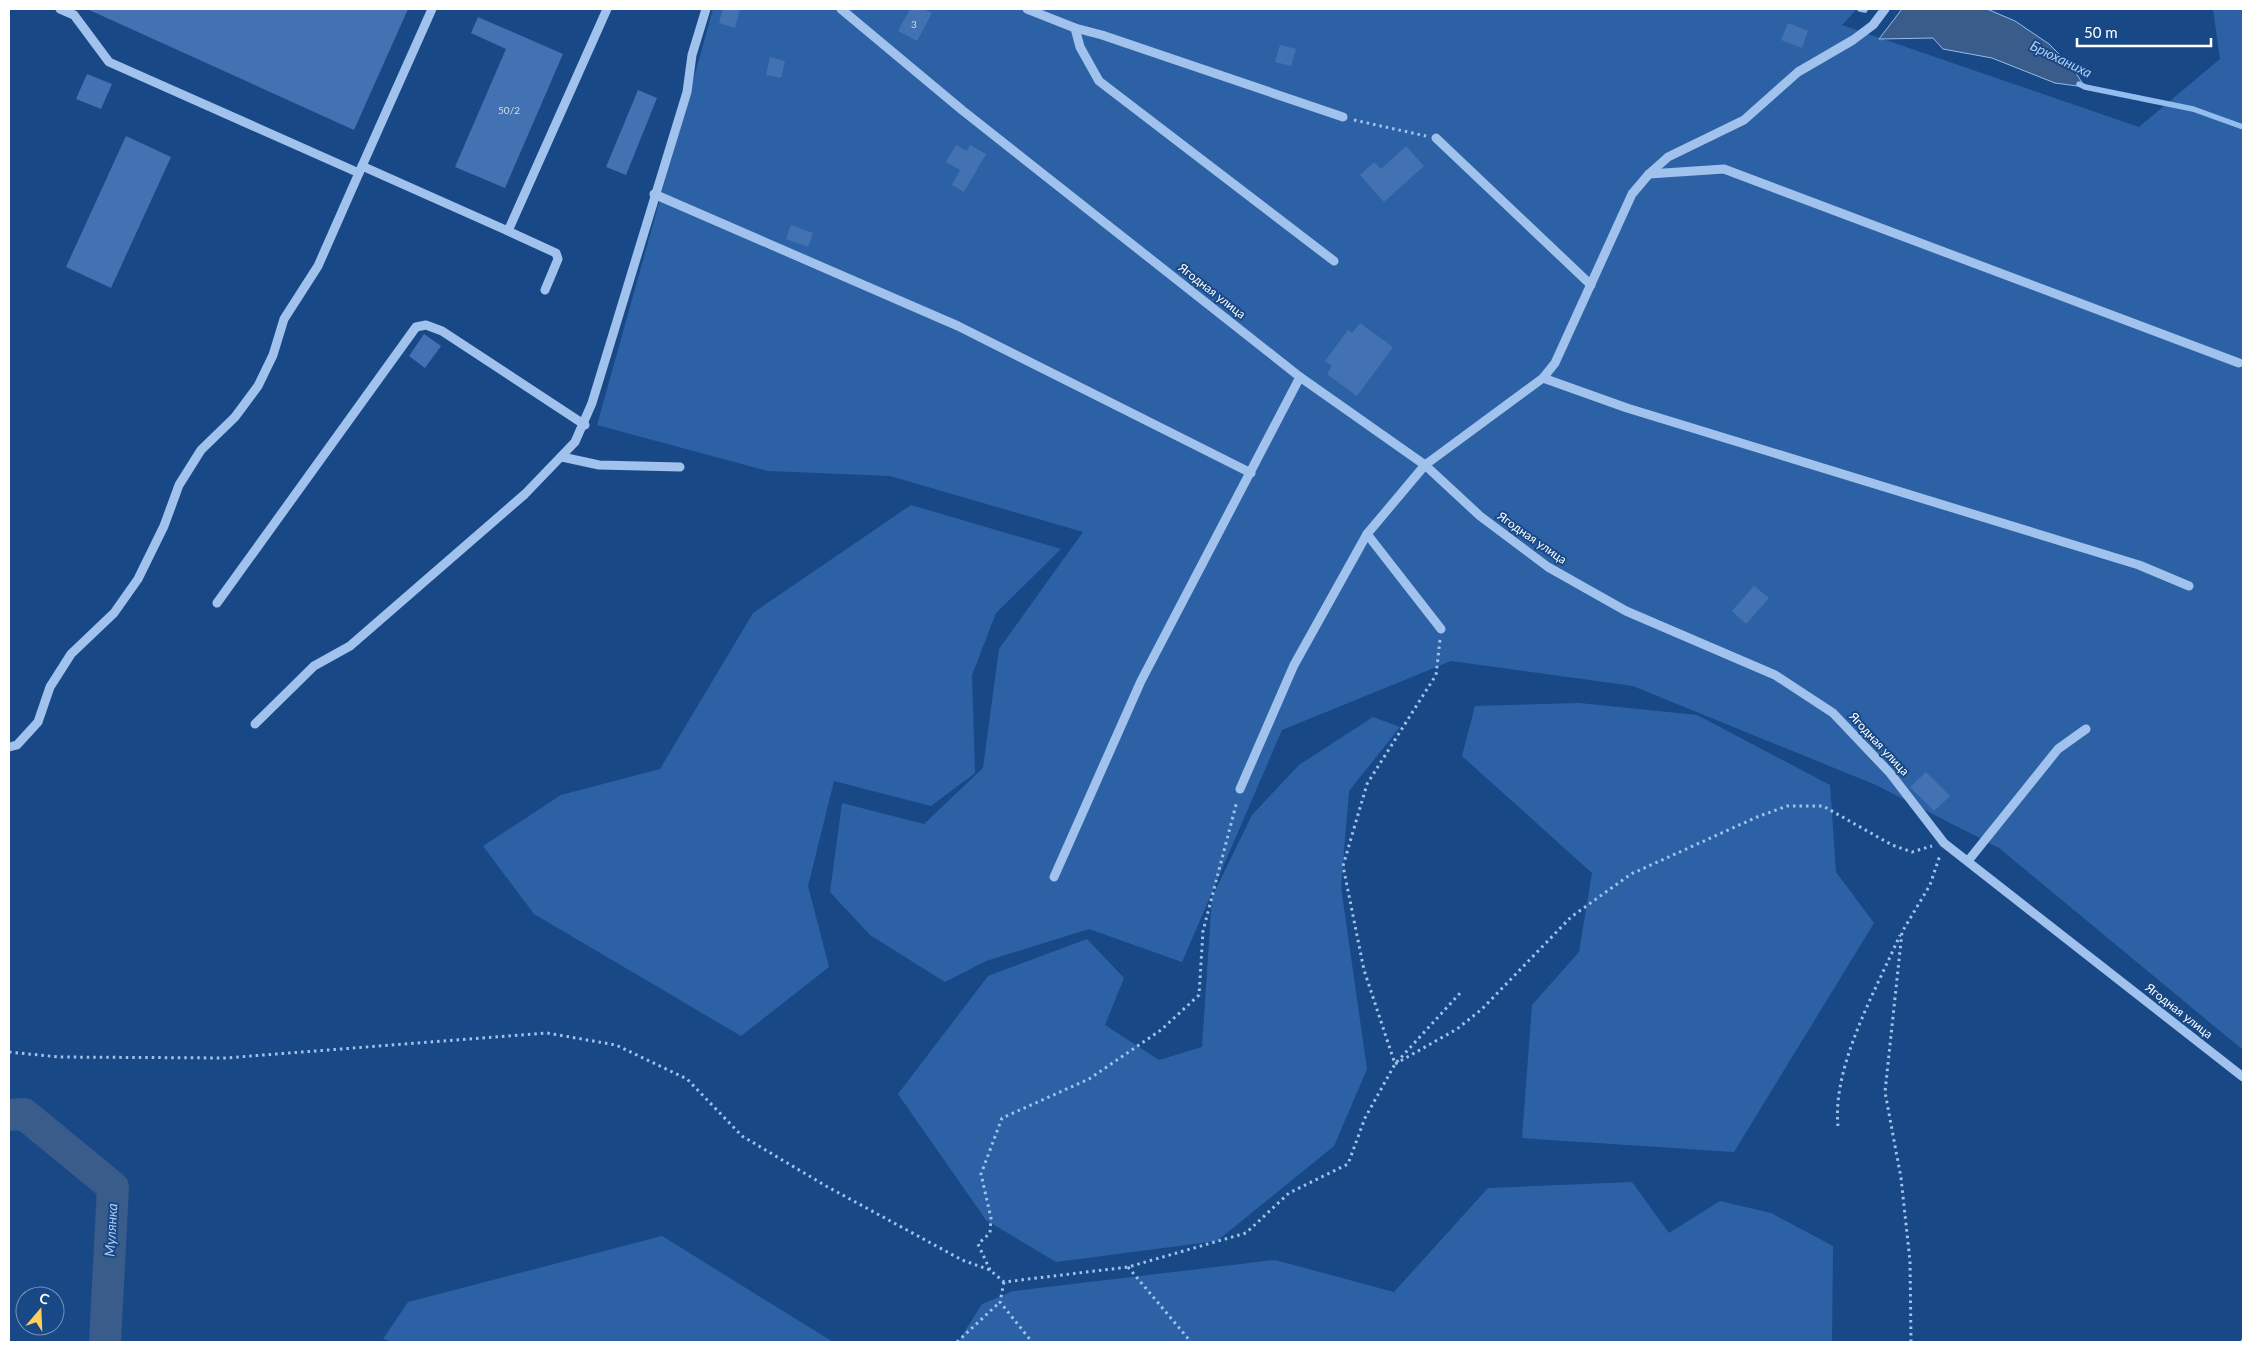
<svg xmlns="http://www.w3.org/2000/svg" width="2252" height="1351" font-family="Lato,sans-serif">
  <rect width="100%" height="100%" fill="#194887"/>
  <g fill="#2c62a5">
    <polygon points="713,9 1857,9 1842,25 2139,127 2220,59 2213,9 2243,9 2243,1050 1999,848 1876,785 1633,686 1451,661 1282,730 1182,962 1089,929 986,961 945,982 870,935 830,892 842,803 924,824 983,768 999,649 1083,532 890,476 768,471 597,425"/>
    <polygon points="911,505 1061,549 996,613 972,675 975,773 931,806 834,781 808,886 829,967 741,1036 534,914 483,846 561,795 660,769 753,613"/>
    <polygon points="1579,703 1697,715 1830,785 1836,872 1874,923 1734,1152 1522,1138 1532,1005 1579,952 1592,873 1462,756 1475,706"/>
    <polygon points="1373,717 1400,727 1349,791 1341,887 1367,1069 1334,1146 1217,1241 1056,1262 986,1220 898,1094 988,976 1087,939 1124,978 1105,1025 1159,1060 1202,1047 1212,897 1252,815 1299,765"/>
    <polygon points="1632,1182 1669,1233 1720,1201 1771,1213 1833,1246 1832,1342 958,1342 982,1304 1013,1291 1275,1260 1394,1292 1488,1188"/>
    <polygon points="662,1236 833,1342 394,1342 383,1339 408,1302"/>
  </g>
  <polygon fill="#395c8a" stroke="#93bdef" points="1902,9 1987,9 2015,21 2049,44 2072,67 2085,87 2055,83 1992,58 1943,49 1933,38 1879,39"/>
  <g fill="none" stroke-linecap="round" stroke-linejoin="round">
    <g stroke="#93bdef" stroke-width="5.5">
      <polyline points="1860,9 1865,10"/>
      <polyline points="2079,84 2085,87 2193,109 2243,127"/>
    </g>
    <polyline stroke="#395c8a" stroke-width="32" points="9,1115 24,1114 113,1187 105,1342"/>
  </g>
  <g fill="#4272b1">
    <polygon points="87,9 408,9 354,130"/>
    <polygon points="723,9 740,9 735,28 719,23"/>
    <polygon points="910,9 923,9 932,13 917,41 898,31"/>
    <polygon points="478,17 563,54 505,188 455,167 506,49 471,33"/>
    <polygon points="1788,23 1808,31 1802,48 1781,40"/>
    <polygon points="1280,45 1296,49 1291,66 1275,62"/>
    <polygon points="770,57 785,61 781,78 766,75"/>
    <polygon points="87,74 112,84 101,109 76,99"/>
    <polygon points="638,90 657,98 626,175 606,167"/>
    <polygon points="126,136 171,157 111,288 66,267"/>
    <polygon points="956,145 967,151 970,145 986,154 964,192 952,185 960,170 946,162"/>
    <polygon points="1406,146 1424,166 1384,202 1360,175 1374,162 1381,169"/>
    <polygon points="791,225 813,233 808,247 786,239"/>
    <polygon points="1360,323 1393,347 1357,396 1327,374 1332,366 1325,361 1348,330 1352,333"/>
    <polygon points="424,334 441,346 425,368 409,356"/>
    <polygon points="1754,586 1769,598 1746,624 1732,611"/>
    <polygon points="1926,772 1950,796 1934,811 1910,787"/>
  </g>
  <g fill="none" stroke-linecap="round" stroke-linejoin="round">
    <g stroke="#a0c2ed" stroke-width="3" stroke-dasharray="2.5 4" stroke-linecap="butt">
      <polyline points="1354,120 1426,136"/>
      <polyline points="1440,640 1436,675 1367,784 1343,866 1364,970 1395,1064 1457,1029 1482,1009 1571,917 1631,874 1757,817 1787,806 1823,806 1892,845 1912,852 1932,846"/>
      <polyline points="9,1052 59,1057 225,1058 547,1033 616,1045 687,1079 742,1136 826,1186 962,1260 990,1270 1004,1282 1128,1267 1246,1233 1289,1193 1348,1164 1365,1118 1395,1064 1462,991"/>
      <path d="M1838 1126C1832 1066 1876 990 1900 935"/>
      <polyline points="1128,1267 1191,1342"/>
      <polyline points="990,1270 978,1244 990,1233 991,1218 981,1174 1002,1118 1089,1079 1161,1030 1199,995 1203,931 1237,801"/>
      <polyline points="1004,1282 1000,1302 1032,1342"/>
      <polyline points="957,1342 1000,1302"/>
      <polyline points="1911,1342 1910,1261 1901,1178 1885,1092 1902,932 1930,885 1940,855"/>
      <polyline points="2242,1342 2243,1339"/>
    </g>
    <g stroke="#a0c2ed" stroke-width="9">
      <polyline points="60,9 74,15 109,62 359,173 362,166 508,231 607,9"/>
      <polyline points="841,9 962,110 1300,377 1425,465 1480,516 1548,567 1626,611 1775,675 1833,713 1890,773 1944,843 2243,1077"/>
      <polyline points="1027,9 1075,28 1102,35 1343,117"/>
      <polyline points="1075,28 1080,47 1099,81 1334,261"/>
      <polyline points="1436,138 1591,285"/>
      <polyline points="362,166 432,9"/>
      <polyline points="1649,174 1724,169 2239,363"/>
      <polyline points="654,194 958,326 1251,473"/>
      <polyline points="508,231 556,253 558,259 545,290"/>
      <polyline points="1543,378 1627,408 2139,565 2189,586"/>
      <polyline points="562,457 599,465 680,467"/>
      <polyline points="1367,534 1441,629"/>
      <polyline points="217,603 416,327 426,325 442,331 585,425"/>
      <polyline points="255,724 314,666 350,646 525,494 575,442 592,403 687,92 692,55 706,9"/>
      <polyline points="9,747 17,745 38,722 50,687 71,654 114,613 138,579 164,526 179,485 201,450 235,417 258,386 273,355 284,319 318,266 359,173"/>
      <polyline points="1240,789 1294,665 1367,534 1425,465 1543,378 1555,363 1632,194 1649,174 1668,157 1744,120 1798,72 1853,40 1873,25 1885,9"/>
      <polyline points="1968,861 2058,749 2086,729"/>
      <polyline points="1054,877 1141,681 1300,377"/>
    </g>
  </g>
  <g text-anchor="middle" stroke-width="4" stroke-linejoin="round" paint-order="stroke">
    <g font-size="10" fill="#d0dcec">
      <text x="914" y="28">3</text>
      <text x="509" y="114">50/2</text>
    </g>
    <g font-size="12" fill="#fff" stroke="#194887">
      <text transform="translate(1212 291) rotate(38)" y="4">Ягодная улица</text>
      <text transform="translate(1532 538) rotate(35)" y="4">Ягодная улица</text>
      <text transform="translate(1879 744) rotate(47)" y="4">Ягодная улица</text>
      <text transform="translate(2179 1011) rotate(38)" y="4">Ягодная улица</text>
    </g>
    <g font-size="14" font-style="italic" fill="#acccf4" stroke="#194887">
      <text transform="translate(2061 59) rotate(26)" y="5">Брюханиха</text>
      <text transform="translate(111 1230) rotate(-87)" y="5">Мулянка</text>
    </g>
  </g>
  <rect width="2252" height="1351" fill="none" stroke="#ffffff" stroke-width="20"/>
  <g transform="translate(40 1311) rotate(19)"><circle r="24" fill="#194887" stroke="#7591b7"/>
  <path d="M0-4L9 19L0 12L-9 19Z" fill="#ffd15c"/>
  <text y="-8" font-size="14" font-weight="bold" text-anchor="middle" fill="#ffffff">С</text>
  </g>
  <path d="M2077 38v8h134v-8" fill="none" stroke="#ffffff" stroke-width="2.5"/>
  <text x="2084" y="38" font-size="15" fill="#ffffff" stroke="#194887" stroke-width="4" paint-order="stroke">50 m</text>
</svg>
